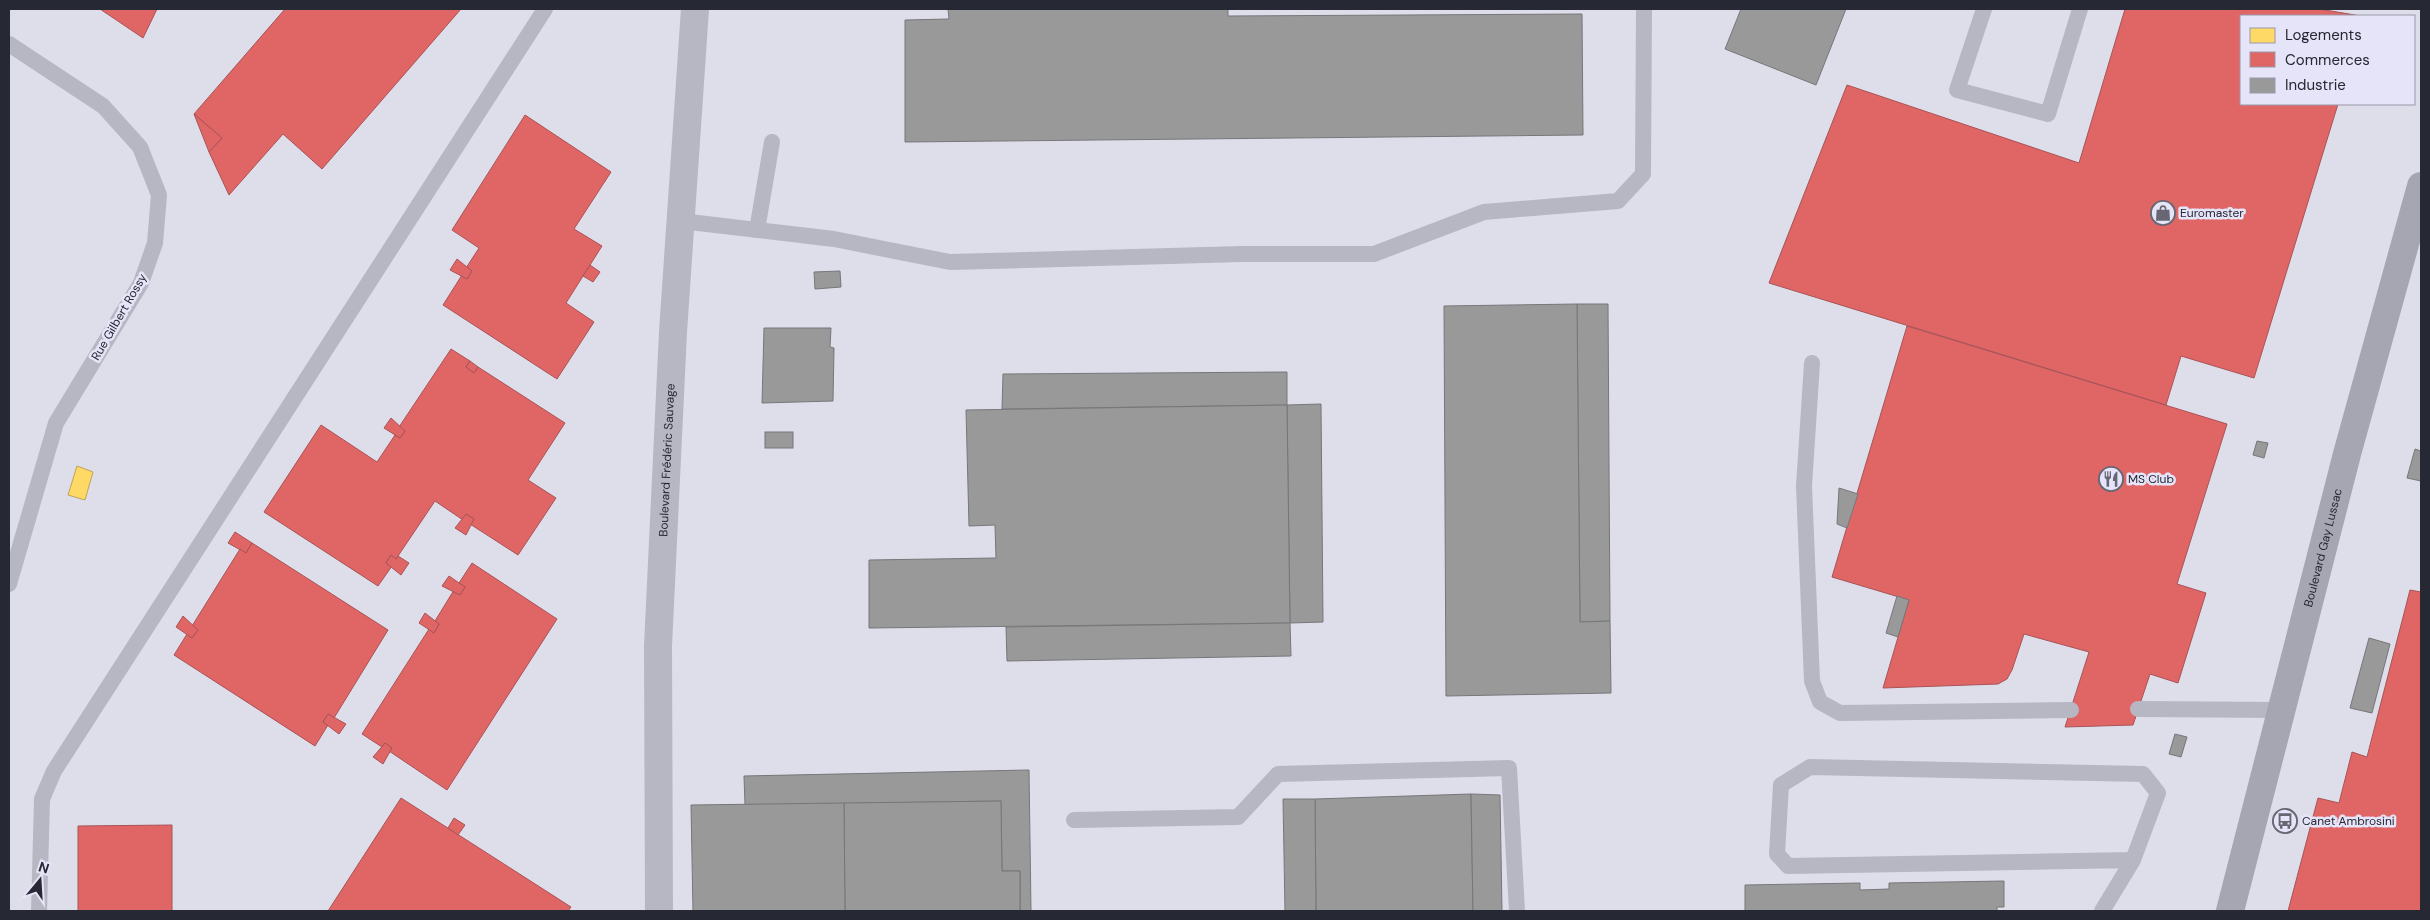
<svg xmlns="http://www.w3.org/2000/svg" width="2430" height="920" font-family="'DM Sans',sans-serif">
  <rect width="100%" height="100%" fill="#deddea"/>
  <polygon fill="#ffd966" stroke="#bea457" points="77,466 93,472 85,500 68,495"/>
  <g fill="#e06666" stroke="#a85357">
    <polygon points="100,9 157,9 143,38"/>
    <polygon points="285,9 461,9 322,169 283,134 229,195 209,152 222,138 194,114"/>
    <polygon points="2125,9 2319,9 2361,16 2241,16 2241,104 2338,104 2254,378 2181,356 2166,405 1769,283 1847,85 2079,163"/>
    <polygon points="194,114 222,138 209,152"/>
    <polygon points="525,115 611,172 574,229 602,246 566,303 594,322 557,379 443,305 462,275 467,279 472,271 466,268 479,248 452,230"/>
    <polygon points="457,259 472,271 467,279 450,270"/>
    <polygon points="590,265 600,272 593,282 583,276"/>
    <polygon points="1907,326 2227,424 2177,584 2206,593 2178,683 2150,674 2133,725 2065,727 2089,652 2024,634 2012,670 2007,679 1998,684 1883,688 1909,600 1832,577"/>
    <polygon points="451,349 470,361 466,367 474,373 478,367 565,423 528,480 556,498 518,555 470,524 474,519 466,514 463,520 435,501 396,559 391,555 386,563 392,566 378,586 264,512 321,425 377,462 395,435 400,438 405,431 399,427"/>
    <polygon points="470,361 478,367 474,373 466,367"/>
    <polygon points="391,418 405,431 400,438 384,428"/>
    <polygon points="466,514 474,519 466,535 455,528"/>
    <polygon points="235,532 252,543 246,553 228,543"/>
    <polygon points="252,543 388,630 334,718 328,714 323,722 328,725 315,746 174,655 187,634 192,638 198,630 192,626 240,549 246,553"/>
    <polygon points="391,555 396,559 398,556 409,563 401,575 386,563"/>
    <polygon points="472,563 557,619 447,790 389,751 392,748 385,743 382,747 362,734 429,629 434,633 439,624 435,621 454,590 460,595 465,587 459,583"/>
    <polygon points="449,576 465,587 460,595 442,586"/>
    <polygon points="2410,590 2421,592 2421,911 2288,911 2318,798 2339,803 2352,752 2367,757"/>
    <polygon points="425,613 439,624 434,633 419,623"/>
    <polygon points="183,616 198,630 192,638 176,627"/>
    <polygon points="328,714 346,724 339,734 323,722"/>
    <polygon points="385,743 392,748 383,764 373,757"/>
    <polygon points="401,798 571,907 568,911 328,911"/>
    <polygon points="454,818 465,825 458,835 448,828"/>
    <polygon points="172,825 172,911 78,911 78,826"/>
  </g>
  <g fill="#999" stroke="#76777a">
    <polygon points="948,9 1228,9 1228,16 1582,14 1583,135 905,142 905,20 949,19"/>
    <polygon points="1741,9 1846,9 1816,85 1725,49"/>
    <polygon points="840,271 841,287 815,289 814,272"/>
    <polygon points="1577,304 1608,304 1610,621 1580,622"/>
    <polygon points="1577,304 1580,622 1610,621 1611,693 1446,696 1444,306"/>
    <polygon points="764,328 831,328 830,347 834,348 833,401 762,403"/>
    <polygon points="1287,372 1287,405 1002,409 1003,374"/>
    <polygon points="1321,404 1323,622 1290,623 1287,405"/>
    <polygon points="1287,405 1290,623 869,628 869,560 996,558 995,525 969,526 966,410"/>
    <rect x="765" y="432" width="28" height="16"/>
    <polygon points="2257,441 2268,443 2264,458 2253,455"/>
    <polygon points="2415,449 2421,451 2421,481 2407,478"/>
    <polygon points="1839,488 1858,494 1847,528 1837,524"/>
    <polygon points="1897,596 1909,600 1898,637 1886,633"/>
    <polygon points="1290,623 1291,656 1007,661 1006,627"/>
    <polygon points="2369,638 2390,644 2372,713 2350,708"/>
    <polygon points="2175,734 2187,737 2181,757 2169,754"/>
    <polygon points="1029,770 1031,911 1020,911 1020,871 1002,871 1001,801 745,805 744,776"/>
    <polygon points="1471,794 1473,911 1316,911 1315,799"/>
    <polygon points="1471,794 1500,795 1502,911 1473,911"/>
    <polygon points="1283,799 1315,799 1316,911 1285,911"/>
    <polygon points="1001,801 1002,871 1020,871 1020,911 845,911 844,803"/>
    <polygon points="844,803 845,911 693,911 691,805"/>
    <polygon points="2004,881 2004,907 1997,907 1997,911 1745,911 1745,885 1860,883 1860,890 1889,889 1889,883"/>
  </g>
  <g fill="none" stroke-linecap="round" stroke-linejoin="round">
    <g stroke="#b7b7c3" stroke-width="16">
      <polyline points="1984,9 1957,90 2048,114 2080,9"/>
      <polyline points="9,44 103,106 140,147 159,195 155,243 141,283 56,423 9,584"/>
      <polyline points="681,221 834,239 950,262 1241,254 1374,254 1484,212 1618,201 1643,174 1644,9"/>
      <polyline points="757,230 772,142"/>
      <polyline points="1812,363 1804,486 1812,681 1820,702 1840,713 2071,710"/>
      <polyline points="2138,709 2280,710"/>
      <polyline points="1074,820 1238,817 1278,774 1509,768 1517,911"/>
      <polyline points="39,911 42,799 54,771 545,9"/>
      <polyline points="2102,911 2133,860 2158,793 2143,774 1810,767 1781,785 1777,854 1788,866 2133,860"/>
    </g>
    <path stroke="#b7b7c3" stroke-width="28" id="s1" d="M659 911 658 646 673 332 695 9"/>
    <path stroke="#a6a6b2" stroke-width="28" id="s2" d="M2230 911 2347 454 2421 186"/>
  </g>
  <defs>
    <symbol id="shop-ring" viewBox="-11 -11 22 22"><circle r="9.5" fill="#e5e4f8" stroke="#666773" stroke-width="1.5"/><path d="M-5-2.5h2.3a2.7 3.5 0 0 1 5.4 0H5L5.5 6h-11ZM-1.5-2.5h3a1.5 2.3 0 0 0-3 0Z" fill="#666773"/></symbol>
    <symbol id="restaurant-ring" viewBox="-11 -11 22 22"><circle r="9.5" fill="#e5e4f8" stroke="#666773" stroke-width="1.5"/><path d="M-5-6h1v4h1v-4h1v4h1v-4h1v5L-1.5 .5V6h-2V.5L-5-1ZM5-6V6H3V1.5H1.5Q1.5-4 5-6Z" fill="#666773"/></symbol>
    <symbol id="bus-ring" viewBox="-11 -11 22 22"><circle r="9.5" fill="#e5e4f8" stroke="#666773" stroke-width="1.5"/><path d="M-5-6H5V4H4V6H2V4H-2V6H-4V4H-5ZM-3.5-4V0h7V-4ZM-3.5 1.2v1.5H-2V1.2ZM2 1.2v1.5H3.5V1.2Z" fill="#666773"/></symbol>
  </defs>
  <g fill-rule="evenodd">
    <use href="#shop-ring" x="2149" y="199" width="28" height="28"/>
    <use href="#restaurant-ring" x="2097" y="465" width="28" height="28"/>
    <use href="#bus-ring" x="2271" y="807" width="28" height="28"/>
  </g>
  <g text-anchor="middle" stroke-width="5" stroke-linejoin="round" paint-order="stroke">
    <g font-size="12" fill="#262833" stroke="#e5e4f8" text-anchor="start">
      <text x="2180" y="217">Euromaster</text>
      <text x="2128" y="483">MS Club</text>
      <text x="2302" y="825">Canet Ambrosini</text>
    </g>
    <g font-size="12" fill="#262833" stroke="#e5e4f8">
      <text transform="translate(119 317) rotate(-60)" y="4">Rue Gilbert Rossy</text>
      <text dy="4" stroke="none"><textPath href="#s1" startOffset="451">Boulevard Frédéric Sauvage</textPath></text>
      <text dy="4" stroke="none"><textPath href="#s2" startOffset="375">Boulevard Gay Lussac</textPath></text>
    </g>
  </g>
  <rect width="2430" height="920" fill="none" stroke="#262833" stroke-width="20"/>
  <rect x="2240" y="15" width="175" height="90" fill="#e5e4f8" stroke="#9999a9"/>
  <rect x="2250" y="28" width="25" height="15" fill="#ffd966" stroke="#9999a9"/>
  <text x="2285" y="40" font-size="15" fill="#262833">Logements</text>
  <rect x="2250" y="52" width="25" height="15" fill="#e06666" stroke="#9999a9"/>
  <text x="2285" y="65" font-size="15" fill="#262833">Commerces</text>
  <rect x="2250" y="78" width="25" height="15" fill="#999999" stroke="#9999a9"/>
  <text x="2285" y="90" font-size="15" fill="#262833">Industrie</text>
  <g transform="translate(40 880) rotate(18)" stroke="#e5e4f8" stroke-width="4" paint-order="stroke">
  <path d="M0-4L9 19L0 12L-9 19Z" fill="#262833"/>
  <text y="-8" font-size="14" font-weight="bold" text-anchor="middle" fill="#262833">N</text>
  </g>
</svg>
